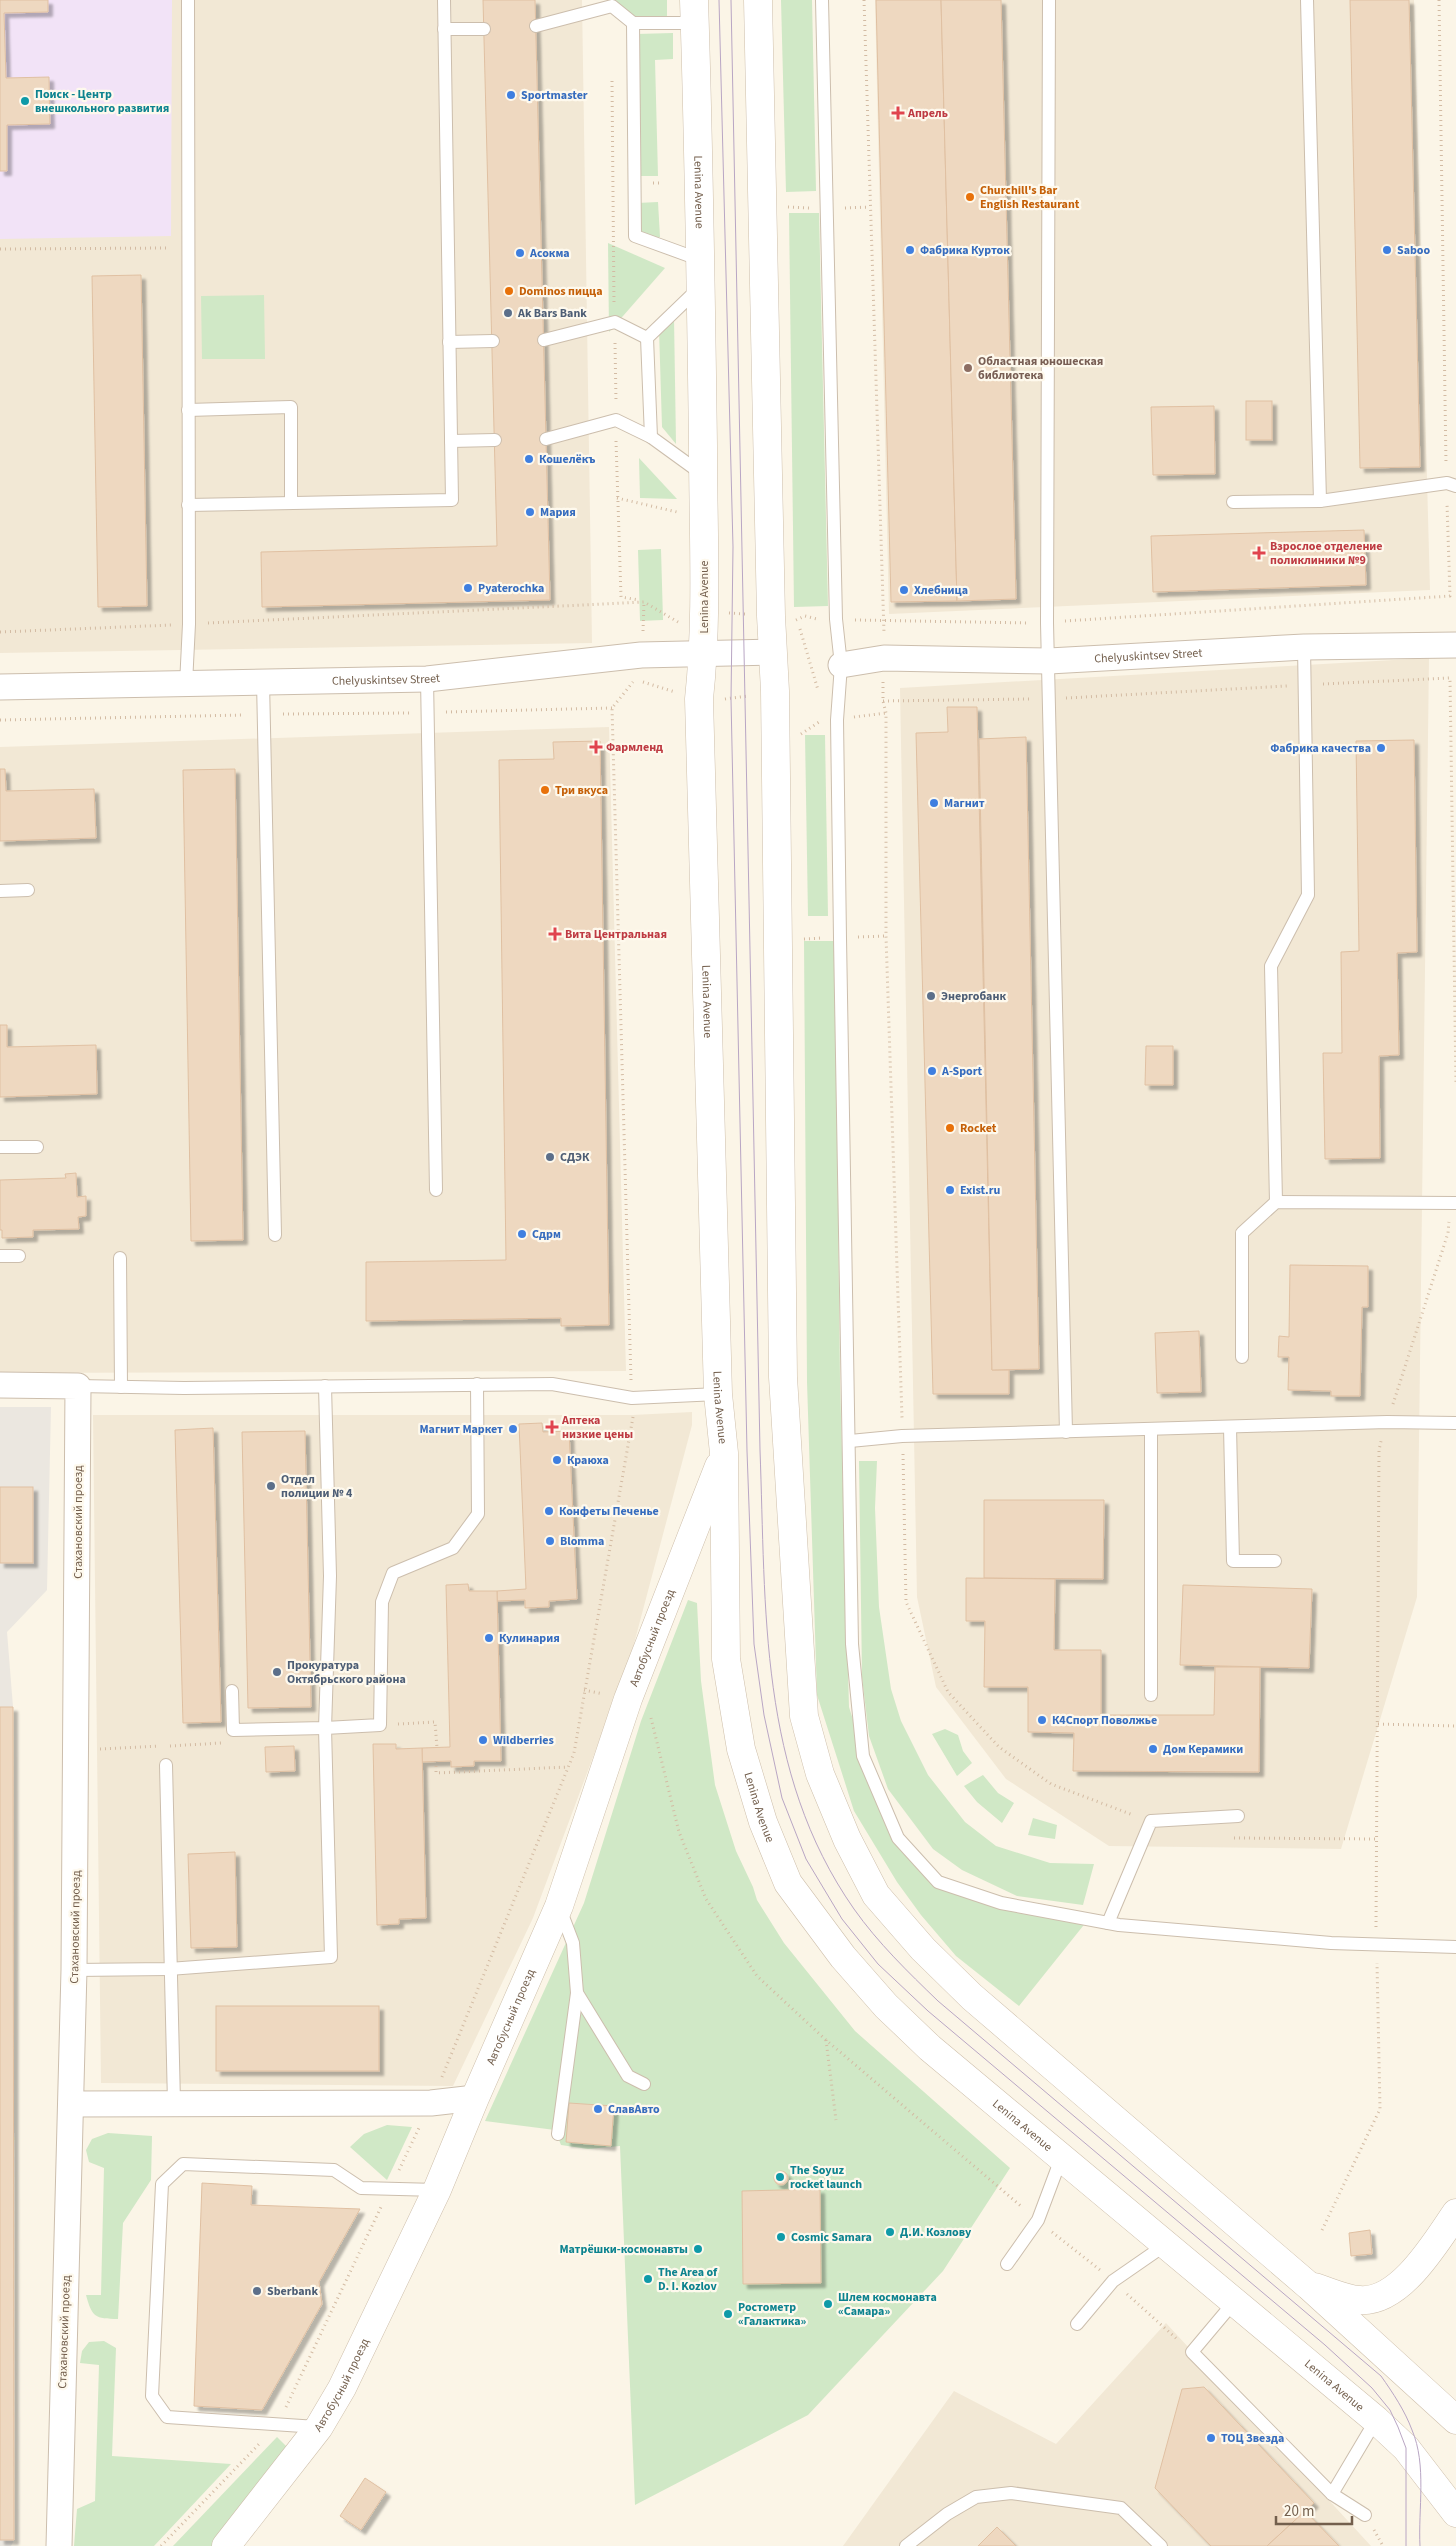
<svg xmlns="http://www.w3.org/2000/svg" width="1456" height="2546" font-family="'Source Sans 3',sans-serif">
  <defs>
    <filter id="shadow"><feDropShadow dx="4.5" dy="4.5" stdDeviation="1" flood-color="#0004"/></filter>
  </defs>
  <rect width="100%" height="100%" fill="#fbf5e7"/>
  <g fill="#f2e8d5">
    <polygon points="0,0 582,0 592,643 0,653"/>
    <polygon points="875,0 1414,0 1430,590 889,614"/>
    <polygon points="1429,658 1417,1597 1341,1849 1109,1846 1006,1779 936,1687 917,1597 900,688"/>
    <polygon points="609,727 626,1371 0,1373 0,747"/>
    <polygon points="692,1412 692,1425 631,1655 533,1918 453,2086 101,2083 93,1415 633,1415"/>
    <polygon points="1166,2323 1371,2546 843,2546 954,2391 1056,2444"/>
  </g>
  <polygon fill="#ebe7e0" points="0,1407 51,1407 47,1590 7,1632 13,1707 14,2540 11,2546 0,2546"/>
  <polygon fill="#f2e3f7" points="0,0 172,0 171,236 0,239"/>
  <g fill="#d0e8c6">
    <polygon points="614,0 667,0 667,17 615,18"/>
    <polygon points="781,0 812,0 816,191 786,192"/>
    <polygon points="673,33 673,59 655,60 658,176 639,176 636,34"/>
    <polygon points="658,202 660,237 654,240 639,237 637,203"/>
    <polygon points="789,213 819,213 828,606 794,607"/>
    <polygon points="608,243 665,268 609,332"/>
    <polygon points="264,295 265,359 202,359 201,296"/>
    <polygon points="674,318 676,444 662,427 659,329"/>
    <polygon points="639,458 677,499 640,498"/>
    <polygon points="661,549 663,620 640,621 638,550"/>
    <polygon points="805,735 825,735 828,916 808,916"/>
    <polygon points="804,941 835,941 840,1380 849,1707 872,1781 913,1854 952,1884 997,1903 1091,1916 1019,2006 956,1956 921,1915 897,1882 854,1811 817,1695 807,1382"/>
    <polygon points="859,1461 877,1461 875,1508 879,1607 891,1689 901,1721 928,1775 965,1822 996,1846 1050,1863 1094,1864 1083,1905 1017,1896 962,1870 933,1849 888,1789 869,1736 862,1677"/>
    <polygon points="688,1600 697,1603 701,1681 715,1785 736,1851 753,1887 757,1900 784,1943 855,2031 1010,2168 943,2271 808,2415 635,2505 620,2146 588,2149 561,2145 555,2130 485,2121 584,1903 641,1721"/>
    <polygon points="945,1729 958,1735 963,1751 972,1763 957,1776 932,1734"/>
    <polygon points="983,1775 998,1793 1014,1803 1002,1823 977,1802 964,1786"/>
    <polygon points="1033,1818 1057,1825 1055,1839 1028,1835"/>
    <polygon points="387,2125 412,2127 387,2180 350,2147 364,2134"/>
    <path d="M108 2133 152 2136 151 2180 123 2223 118 2319C95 2319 92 2317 86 2295H101L104 2168 89 2162 86 2150 92 2139Z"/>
    <polygon points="104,2341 116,2348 112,2456 231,2464 154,2546 74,2546 77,2509 95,2501 99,2365 80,2363 82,2351 89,2342"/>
    <polygon points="277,2437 288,2448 216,2546 173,2546"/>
  </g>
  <g fill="#eed8c0" stroke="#e0c0a2" filter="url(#shadow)">
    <polygon points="0,0 48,0 48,12 4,13 6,78 49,77 50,124 7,125 7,171 0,171"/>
    <polygon points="483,0 535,0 550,600 262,607 261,552 497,546"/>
    <polygon points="876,0 941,0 957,601 891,602"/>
    <polygon points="941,0 1001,0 1016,599 957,601"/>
    <polygon points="1350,0 1409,0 1420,467 1360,468"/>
    <polygon points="141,275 147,606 98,607 92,276"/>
    <rect x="1246" y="401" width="26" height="39"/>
    <polygon points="1214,406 1215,474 1153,475 1151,407"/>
    <polygon points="1364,530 1366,585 1153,592 1151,536"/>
    <polygon points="947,707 977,707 992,1370 1009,1370 1009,1394 933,1394 916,733 948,732"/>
    <polygon points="1026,737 1039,1369 992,1370 979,739"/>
    <polygon points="1414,740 1417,952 1397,953 1399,1055 1379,1056 1380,1158 1325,1159 1323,1053 1342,1053 1341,952 1359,951 1356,741"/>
    <polygon points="600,741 609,1325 561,1326 561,1318 366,1321 366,1262 506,1260 499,760 554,759 553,742"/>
    <polygon points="0,769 5,769 6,791 94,789 96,838 0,841"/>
    <polygon points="235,769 243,1240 191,1241 183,770"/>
    <polygon points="0,1025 7,1025 7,1047 96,1045 97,1094 0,1097"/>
    <polygon points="1146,1046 1173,1046 1173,1085 1145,1085"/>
    <polygon points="76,1173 77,1197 86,1196 86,1216 78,1217 79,1229 33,1230 33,1237 2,1238 2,1230 0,1230 0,1180 66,1178 65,1174"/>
    <polygon points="1290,1265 1368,1266 1368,1307 1362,1307 1360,1396 1331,1396 1331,1391 1288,1390 1289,1357 1278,1357 1279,1336 1289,1337"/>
    <polygon points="1199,1331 1201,1392 1157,1393 1155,1333"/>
    <polygon points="542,1423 543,1432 569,1431 577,1599 549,1601 549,1607 525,1608 525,1600 497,1601 497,1591 526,1589 519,1424"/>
    <polygon points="213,1428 221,1722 183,1723 175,1430"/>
    <polygon points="305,1431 311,1707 248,1708 242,1432"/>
    <rect x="0" y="1487" width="33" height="76"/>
    <polygon points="984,1500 1104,1500 1103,1579 984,1578"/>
    <polygon points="966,1578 1055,1579 1054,1650 1101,1650 1101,1715 1214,1715 1215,1667 1260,1667 1259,1772 1073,1771 1074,1733 1028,1732 1028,1687 984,1687 985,1621 966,1621"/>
    <polygon points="468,1584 469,1591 497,1591 501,1761 474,1761 474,1766 451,1767 451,1761 422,1762 422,1748 450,1747 446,1585"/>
    <polygon points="1183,1585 1312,1589 1309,1668 1180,1665"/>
    <polygon points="0,1707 13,1707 14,2540 0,2540"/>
    <polygon points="373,1744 396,1744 396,1749 422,1748 426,1918 399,1919 399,1924 377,1925"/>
    <polygon points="294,1746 295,1771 266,1772 265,1747"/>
    <polygon points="235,1852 237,1947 191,1948 188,1854"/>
    <rect x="216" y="2006" width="163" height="65"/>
    <polygon points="569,2103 614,2106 611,2146 566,2142"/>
    <circle cx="781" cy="2178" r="7"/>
    <polygon points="202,2183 252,2186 251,2205 360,2209 319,2282 322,2304 262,2410 194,2406"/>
    <polygon points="820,2189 821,2283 743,2284 742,2191"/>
    <polygon points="1370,2230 1372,2254 1351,2256 1349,2233"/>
    <polygon points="1204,2387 1314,2503 1267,2546 1211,2546 1155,2488 1182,2389"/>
    <polygon points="365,2478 386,2492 361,2530 340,2516"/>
    <polygon points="1305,2511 1339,2546 1267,2546"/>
    <polygon points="997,2527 1016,2546 978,2546"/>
  </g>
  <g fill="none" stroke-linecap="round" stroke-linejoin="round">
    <defs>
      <g id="lane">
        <polyline points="822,0 836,619 841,665 837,720 840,938 852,1644 863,1756 898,1838 938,1882 1001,1903 1119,1925 1331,1943 1456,1947"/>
        <polyline points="1049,0 1047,623 1066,1432"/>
        <polyline points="1307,0 1320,501"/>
        <polyline points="633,23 635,236 701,260"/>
        <polyline points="536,26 612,6 633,23 695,23"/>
        <polyline points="444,29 484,29"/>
        <polyline points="700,287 647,338 651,437 702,474"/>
        <polyline points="544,340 615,322 647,338"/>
        <polyline points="449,342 493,341"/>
        <polyline points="188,410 291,407 291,502"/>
        <polyline points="546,439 616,420 651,437"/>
        <polyline points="451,441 495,440"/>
        <polyline points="1233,502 1320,501 1447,483 1456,486"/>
        <polyline points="188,505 452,500 444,0"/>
        <polyline points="427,679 436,1190"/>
        <polyline points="263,682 275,1235"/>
        <polyline points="186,684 189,624 188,0"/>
        <polyline points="0,891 28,890"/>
        <polyline points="0,1147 37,1147"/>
        <polyline points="1276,1202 1271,966 1308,895 1304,647"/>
        <polyline points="0,1256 19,1256"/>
        <polyline points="120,1258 121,1387"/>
        <polyline points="1242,1357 1242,1233 1276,1202 1456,1203"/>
        <polyline points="78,1386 184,1388 552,1384 632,1398 718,1394"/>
        <polyline points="1230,1427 1233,1561 1275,1561"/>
        <polyline points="850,1441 902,1436 1387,1422 1456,1423"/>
        <polyline points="232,1691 233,1730 325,1728 330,1576 325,1386"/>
        <polyline points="1151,1695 1151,1429"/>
        <polyline points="166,1765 174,2103"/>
        <polyline points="560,1909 573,1943 577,1993 628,2076 644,2084"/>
        <polyline points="1108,1923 1151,1821 1238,1816"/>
        <polyline points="74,1970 169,1969 331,1957 325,1728 380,1725 382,1602 393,1573 453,1548 478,1514 477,1384"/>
        <polyline points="558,2134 577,1993"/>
        <polyline points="1007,2264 1038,2220 1062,2156"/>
        <polyline points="1234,2302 1192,2352 1332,2494"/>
        <polyline points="1077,2324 1113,2281 1165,2245"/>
        <polyline points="317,2427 167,2417 152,2396 162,2184 183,2164 334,2170 361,2188 437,2190"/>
        <polyline points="1365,2515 1332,2494 1376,2420"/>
        <polyline points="906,2546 947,2514 976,2497 1011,2493 1121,2508 1161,2546"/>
      </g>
      <g id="street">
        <path id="s1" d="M841 665 884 658 1049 661 1304 647 1456 645"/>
        <path id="s2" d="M0 687 427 679 641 655 772 652"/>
        <polyline points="0,1385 78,1386 74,1970 59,2546"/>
        <polyline points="71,2104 431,2103 475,2098"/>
      </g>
      <g id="secondary">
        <path id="s3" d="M694 0C699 149 701 297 703 446 703 531 708 615 699 699L718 1394 724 1453 726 1659 741 1749 763 1822 788 1883 843 1957 886 2006 930 2048 1376 2420 1406 2448 1456 2513"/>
        <polyline points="758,0 771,616 775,691 783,1377 804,1716 820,1774 847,1839 876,1895 923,1949 972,1997 1309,2286 1456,2420"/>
        <path d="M1314 2287C1328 2291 1344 2299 1359 2300 1400 2304 1436 2242 1456 2213"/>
        <path id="s4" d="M226 2546 319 2427 342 2388 437 2190 475 2098 559 1906 628 1699 719 1466"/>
      </g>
    </defs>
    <use href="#lane" stroke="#ccbead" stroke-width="14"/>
    <use href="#street" stroke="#ccbead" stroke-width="27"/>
    <use href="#secondary" stroke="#cebfab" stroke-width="29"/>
    <g stroke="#d3bba3" stroke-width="3" stroke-dasharray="1 4" stroke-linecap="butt">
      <polyline points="864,0 884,633"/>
      <polyline points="1439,0 1446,464"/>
      <polyline points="612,81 614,304"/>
      <polyline points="653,183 662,183"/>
      <polyline points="788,207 809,208"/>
      <polyline points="845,208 870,207"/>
      <polyline points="0,249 170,248"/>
      <polyline points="615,343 616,402"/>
      <polyline points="616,441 621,597 639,600"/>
      <polyline points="617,498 677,512"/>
      <polyline points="729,613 745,614"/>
      <polyline points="796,620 805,616 817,619"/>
      <polyline points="855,620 1029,623"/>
      <polyline points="1065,621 1450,596 1447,503"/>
      <polyline points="208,623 644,602 678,622"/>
      <polyline points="800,629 818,690"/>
      <polyline points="643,631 644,602"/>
      <polyline points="0,632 172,625"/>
      <polyline points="643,682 675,692"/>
      <polyline points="883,682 883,701 886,713 886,936 902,1418"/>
      <polyline points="1323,684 1450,678 1456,1085"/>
      <polyline points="1066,698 1287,686"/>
      <polyline points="725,699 748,696"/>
      <polyline points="883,701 1030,699"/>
      <polyline points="446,712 612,708"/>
      <polyline points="283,714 409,713"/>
      <polyline points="854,717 886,713"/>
      <polyline points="0,720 244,715"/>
      <polyline points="801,734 819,722"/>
      <polyline points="858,937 886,936"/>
      <polyline points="804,939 822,938"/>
      <polyline points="631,1380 612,708 633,682"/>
      <polyline points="1393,1404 1448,1233 1449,1222"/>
      <polyline points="903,1454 906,1602 948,1692 999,1747 1051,1784 1133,1815"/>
      <polyline points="584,1690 603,1694"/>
      <polyline points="651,1718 679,1832 706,1899 757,1976 826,2040 1022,2207"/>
      <polyline points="398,1724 435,1722 437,1748"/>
      <polyline points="1378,1724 1456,1726"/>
      <polyline points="170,1746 221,1743"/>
      <polyline points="100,1749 159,1746"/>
      <polyline points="436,1761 436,1773 568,1767"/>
      <polyline points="1234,1838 1378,1839"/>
      <polyline points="1376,1927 1379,1450 1381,1441"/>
      <polyline points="826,2040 836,2120"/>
      <polyline points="442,2077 574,1753 633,1417"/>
      <polyline points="399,2170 419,2128"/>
      <polyline points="1322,2230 1380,2109 1377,1963"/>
      <polyline points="1052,2232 1100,2270"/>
      <polyline points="1127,2294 1178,2340"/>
      <polyline points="286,2407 381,2207"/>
      <polyline points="1374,2530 1383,2546"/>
      <polyline points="161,2546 261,2442"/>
    </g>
    <use href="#lane" stroke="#fff" stroke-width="12"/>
    <use href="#street" stroke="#fff" stroke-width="25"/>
    <use href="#secondary" stroke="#fff" stroke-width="28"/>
    <g stroke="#b9a6c4" stroke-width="1">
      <polyline points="719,0 733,547 731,699 747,1451 754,1644 764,1715 782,1798 806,1859 842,1919 878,1964 928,2011 1325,2345 1372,2388 1390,2410 1398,2427 1406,2448 1406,2546"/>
      <path d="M731 0 760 1450C766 1609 758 1772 854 1909 878 1943 908 1972 938 2001L1381 2376C1393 2393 1405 2411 1412 2430 1427 2465 1418 2509 1420 2546"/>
    </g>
  </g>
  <g fill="#3f7fe0" stroke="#fef9ed" stroke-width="2">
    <circle cx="511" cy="95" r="5"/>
    <circle cx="910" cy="250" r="5"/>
    <circle cx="1387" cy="250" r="5"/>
    <circle cx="520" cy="253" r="5"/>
    <circle cx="529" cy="459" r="5"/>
    <circle cx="530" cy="512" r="5"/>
    <circle cx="468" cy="588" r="5"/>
    <circle cx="904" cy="590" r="5"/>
    <circle cx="1381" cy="748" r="5"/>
    <circle cx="934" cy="803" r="5"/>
    <circle cx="932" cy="1071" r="5"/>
    <circle cx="950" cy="1190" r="5"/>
    <circle cx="522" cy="1234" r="5"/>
    <circle cx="513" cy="1429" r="5"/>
    <circle cx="557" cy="1460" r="5"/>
    <circle cx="549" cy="1511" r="5"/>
    <circle cx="550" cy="1541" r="5"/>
    <circle cx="489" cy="1638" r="5"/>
    <circle cx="1042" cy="1720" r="5"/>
    <circle cx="483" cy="1740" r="5"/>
    <circle cx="1153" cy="1749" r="5"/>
    <circle cx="598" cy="2109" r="5"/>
    <circle cx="1211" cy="2438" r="5"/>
  </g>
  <g fill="#0f9aa8" stroke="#fef9ed" stroke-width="2">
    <circle cx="25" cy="101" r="5"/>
    <circle cx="780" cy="2177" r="5"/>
    <circle cx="890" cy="2232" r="5"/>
    <circle cx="781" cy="2237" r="5"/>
    <circle cx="698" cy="2249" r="5"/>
    <circle cx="648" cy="2279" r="5"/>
    <circle cx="828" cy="2304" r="5"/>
    <circle cx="728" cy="2314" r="5"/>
  </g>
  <g fill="#e0444e" stroke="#fef9ed" stroke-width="2">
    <path d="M895.5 105.5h5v5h5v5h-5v5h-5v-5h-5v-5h5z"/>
    <path d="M1256.5 545.5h5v5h5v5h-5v5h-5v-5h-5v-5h5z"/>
    <path d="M593.5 739.5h5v5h5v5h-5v5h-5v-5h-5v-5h5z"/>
    <path d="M552.5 926.5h5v5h5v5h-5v5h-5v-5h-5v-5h5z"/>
    <path d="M549.5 1419.5h5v5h5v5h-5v5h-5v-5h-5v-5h5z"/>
  </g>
  <g fill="#e8710a" stroke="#fef9ed" stroke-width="2">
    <circle cx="970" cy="197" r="5"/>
    <circle cx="509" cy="291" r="5"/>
    <circle cx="545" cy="790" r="5"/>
    <circle cx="950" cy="1128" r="5"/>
  </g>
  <g fill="#5c6f8a" stroke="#fef9ed" stroke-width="2">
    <circle cx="508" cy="313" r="5"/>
    <circle cx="931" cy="996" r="5"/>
    <circle cx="550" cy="1157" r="5"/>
    <circle cx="271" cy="1486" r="5"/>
    <circle cx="277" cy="1672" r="5"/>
    <circle cx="257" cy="2291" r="5"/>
  </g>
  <circle fill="#8d6e63" stroke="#fef9ed" stroke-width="2" cx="968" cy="368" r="5"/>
  <g text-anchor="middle" stroke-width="4.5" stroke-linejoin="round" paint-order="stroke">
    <g font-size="12" font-weight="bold" fill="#0d838f" stroke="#fef9ed" text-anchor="start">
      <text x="35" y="98">Поиск - Центр<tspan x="35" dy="14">внешкольного развития</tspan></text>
      <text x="790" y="2174">The Soyuz<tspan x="790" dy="14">rocket launch</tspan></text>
      <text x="900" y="2236">Д.И. Козлову</text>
      <text x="791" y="2241">Cosmic Samara</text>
      <text x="688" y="2253" text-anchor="end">Матрёшки-космонавты</text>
      <text x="658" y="2276">The Area of<tspan x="658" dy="14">D. I. Kozlov</tspan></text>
      <text x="838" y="2301">Шлем космонавта<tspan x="838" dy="14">«Самара»</tspan></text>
      <text x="738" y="2311">Ростометр<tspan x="738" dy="14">«Галактика»</tspan></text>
    </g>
    <g font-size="12" font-weight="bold" fill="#366cbe" stroke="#fef9ed" text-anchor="start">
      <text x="521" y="99">Sportmaster</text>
      <text x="920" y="254">Фабрика Курток</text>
      <text x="1397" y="254">Saboo</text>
      <text x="530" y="257">Асокма</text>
      <text x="539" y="463">Кошелёкъ</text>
      <text x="540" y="516">Мария</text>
      <text x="478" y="592">Pyaterochka</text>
      <text x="914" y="594">Хлебница</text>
      <text x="1371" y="752" text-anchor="end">Фабрика качества</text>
      <text x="944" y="807">Магнит</text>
      <text x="942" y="1075">A-Sport</text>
      <text x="960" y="1194">Exist.ru</text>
      <text x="532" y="1238">Сдрм</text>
      <text x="503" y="1433" text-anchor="end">Магнит Маркет</text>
      <text x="567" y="1464">Краюха</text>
      <text x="559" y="1515">Конфеты Печенье</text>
      <text x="560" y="1545">Blomma</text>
      <text x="499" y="1642">Кулинария</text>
      <text x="1052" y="1724">К4Спорт Поволжье</text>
      <text x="493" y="1744">Wildberries</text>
      <text x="1163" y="1753">Дом Керамики</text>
      <text x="608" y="2113">СлавАвто</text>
      <text x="1221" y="2442">ТОЦ Звезда</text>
    </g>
    <g font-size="12" font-weight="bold" fill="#be3a42" stroke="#fef9ed" text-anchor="start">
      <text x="908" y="117">Апрель</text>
      <text x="1270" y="550">Взрослое отделение<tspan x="1270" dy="14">поликлиники №9</tspan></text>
      <text x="606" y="751">Фармленд</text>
      <text x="565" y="938">Вита Центральная</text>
      <text x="562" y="1424">Аптека<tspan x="562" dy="14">низкие цены</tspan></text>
    </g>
    <g font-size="12" font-weight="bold" fill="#c56008" stroke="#fef9ed" text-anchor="start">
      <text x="980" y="194">Churchill's Bar<tspan x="980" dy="14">English Restaurant</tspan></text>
      <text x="519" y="295">Dominos пицца</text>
      <text x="555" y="794">Три вкуса</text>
      <text x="960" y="1132">Rocket</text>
    </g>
    <g font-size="12" fill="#735f4d" stroke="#fef9ed">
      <text dy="4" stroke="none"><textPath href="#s3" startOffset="192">Lenina Avenue</textPath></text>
      <text transform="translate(704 597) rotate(-90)" y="4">Lenina Avenue</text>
      <text dy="4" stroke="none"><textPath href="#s1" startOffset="308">Chelyuskintsev Street</textPath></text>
      <text dy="4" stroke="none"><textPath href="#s2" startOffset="386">Chelyuskintsev Street</textPath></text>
      <text dy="4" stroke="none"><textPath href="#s3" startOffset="1002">Lenina Avenue</textPath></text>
      <text dy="4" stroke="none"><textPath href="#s3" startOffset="1408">Lenina Avenue</textPath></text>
      <text transform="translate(78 1522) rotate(-90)" y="4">Стахановский проезд</text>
      <text dy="4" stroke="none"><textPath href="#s4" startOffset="1009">Автобусный проезд</textPath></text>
      <text dy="4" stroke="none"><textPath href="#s3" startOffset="1812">Lenina Avenue</textPath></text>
      <text transform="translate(75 1927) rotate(-89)" y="4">Стахановский проезд</text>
      <text dy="4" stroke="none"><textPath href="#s4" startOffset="604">Автобусный проезд</textPath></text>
      <text dy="4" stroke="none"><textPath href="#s3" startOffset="2232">Lenina Avenue</textPath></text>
      <text transform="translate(64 2332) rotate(-88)" y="4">Стахановский проезд</text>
      <text dy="4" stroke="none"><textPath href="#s4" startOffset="199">Автобусный проезд</textPath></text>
      <text dy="4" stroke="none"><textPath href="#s3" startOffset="2638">Lenina Avenue</textPath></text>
    </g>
    <g font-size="12" font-weight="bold" fill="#4e5e75" stroke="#fef9ed" text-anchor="start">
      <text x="518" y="317">Ak Bars Bank</text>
      <text x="941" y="1000">Энергобанк</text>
      <text x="560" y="1161">СДЭК</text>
      <text x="281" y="1483">Отдел<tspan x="281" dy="14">полиции № 4</tspan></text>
      <text x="287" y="1669">Прокуратура<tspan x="287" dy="14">Октябрьского района</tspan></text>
      <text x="267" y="2295">Sberbank</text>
    </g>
    <g font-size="12" font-weight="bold" fill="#785e54" stroke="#fef9ed" text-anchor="start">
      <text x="978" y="365">Областная юношеская<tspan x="978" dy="14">библиотека</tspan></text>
    </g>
  </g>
  <path d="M1276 2516v8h76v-8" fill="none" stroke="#735f4d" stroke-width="2.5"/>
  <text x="1284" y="2516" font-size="15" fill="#735f4d" stroke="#fef9ed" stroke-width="4" paint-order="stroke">20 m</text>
</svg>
